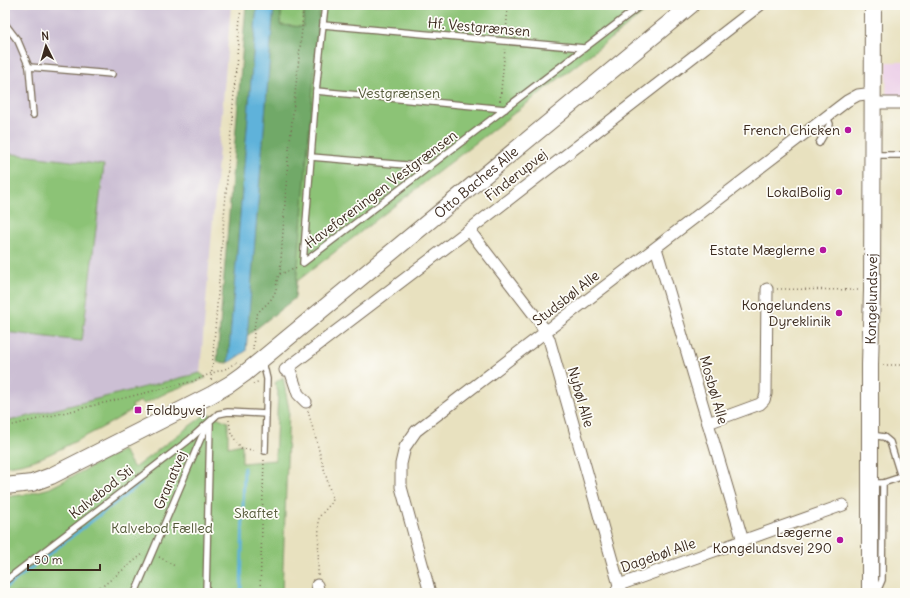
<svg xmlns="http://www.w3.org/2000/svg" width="910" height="598" font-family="Delius,sans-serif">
  <rect width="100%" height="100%" fill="#fdfcf7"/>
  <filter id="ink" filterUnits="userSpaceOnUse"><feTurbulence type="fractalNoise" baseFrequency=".025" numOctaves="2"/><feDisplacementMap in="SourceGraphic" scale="8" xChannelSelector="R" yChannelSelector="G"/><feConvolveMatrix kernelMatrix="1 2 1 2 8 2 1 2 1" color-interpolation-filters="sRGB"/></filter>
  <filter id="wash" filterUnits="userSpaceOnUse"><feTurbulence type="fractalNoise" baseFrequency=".012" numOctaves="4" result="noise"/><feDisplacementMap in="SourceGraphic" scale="16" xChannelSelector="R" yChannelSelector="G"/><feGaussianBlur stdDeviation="0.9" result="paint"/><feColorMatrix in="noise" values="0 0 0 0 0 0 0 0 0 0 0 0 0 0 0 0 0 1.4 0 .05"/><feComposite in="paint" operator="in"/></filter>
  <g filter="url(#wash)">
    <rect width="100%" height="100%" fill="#e8e1bf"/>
    <polygon fill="#edd1e9" points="887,62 905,62 905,97 892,97 886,93"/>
    <polygon fill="#ccbfd4" points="5,5 231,5 200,373 5,422"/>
    <g fill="#8cc376" stroke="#64764a">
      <polygon points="282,5 305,5 303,27 280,25"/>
      <polygon points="319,5 654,5 296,282"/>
      <polygon points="5,153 104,165 82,341 5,332"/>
      <path d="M200 373 206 378 170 391 144 404 141 401 132 405 133 409C114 422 94 432 74 442 50 454 33 464 5 466V422Z"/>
      <polygon points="283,377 289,410 282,593 5,593 5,497 28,494 50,488 123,450 134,468 207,413 228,422 228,447 242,444 242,463 275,460 278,392 275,383"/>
    </g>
    <g fill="#71a967" stroke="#566a42">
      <polygon points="246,5 257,5 228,363 217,362"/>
      <polygon points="274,5 282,5 280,25 303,27 305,5 320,5 295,298 247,336"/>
    </g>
    <polygon fill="#5eb2da" stroke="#4c6e7c" points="257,5 274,5 246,351 228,363"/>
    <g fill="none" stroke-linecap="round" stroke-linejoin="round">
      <g stroke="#5eb2da" stroke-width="3">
        <polyline points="5,588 141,483"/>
        <polyline points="241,593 244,468"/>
      </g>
    </g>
  </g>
  <g filter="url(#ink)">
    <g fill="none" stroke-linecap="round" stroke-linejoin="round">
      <defs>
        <g id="lane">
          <polyline points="325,5 316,91 303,263 641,5"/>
          <polyline points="5,24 18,41 29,67 33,115"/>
          <polyline points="323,25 584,48"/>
          <polyline points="29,67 112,74"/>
          <polyline points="316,91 505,109"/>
          <polyline points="819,143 830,124 827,117"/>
          <polyline points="873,155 905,155"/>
          <polyline points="311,157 430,167"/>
          <polyline points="263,362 267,379 265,451"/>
          <polyline points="871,435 884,437 890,442 901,477 883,483 872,483"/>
          <polyline points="5,581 189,440 218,414 228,412 266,414"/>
          <polyline points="872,589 879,587 882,580 883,483"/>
          <polyline points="135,593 201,438 208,425"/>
          <polyline points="206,593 210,424"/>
        </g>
        <g id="street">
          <polyline points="873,103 905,103"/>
          <polyline points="469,230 539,321 549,339 619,585 616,593"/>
          <polyline points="656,248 743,541"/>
          <polyline points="289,367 298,394 306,402"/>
          <polyline points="285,370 469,230 760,5"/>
          <polyline points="708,423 760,404 764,400 766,394 767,289"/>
          <polyline points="317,585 319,593"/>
          <polyline points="619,585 843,505"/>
          <polyline points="430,593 401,487 401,464 405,447 416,431 847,101 858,95 873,93"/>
        </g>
        <g id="secondary">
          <path id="s1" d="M5 486 32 483 51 476 211 395 230 384 244 374 691 5"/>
          <path id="s2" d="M870 593V365L872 290 873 5"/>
        </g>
      </defs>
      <use href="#lane" stroke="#786a56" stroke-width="8"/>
      <use href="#street" stroke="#786a56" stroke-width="13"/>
      <use href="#secondary" stroke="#786a56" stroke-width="18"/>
      <g stroke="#786a56" stroke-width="1.5" stroke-dasharray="1 3" stroke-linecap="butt">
        <polyline points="506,33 508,5"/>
        <polyline points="500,101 505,49"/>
        <polyline points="280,274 297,268"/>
        <polyline points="777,289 859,290"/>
        <path d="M253 350C254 341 253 320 258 313 263 306 271 302 274 294 278 288 275 280 280 274L288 159 302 29 303 5"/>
        <polyline points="883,365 905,365"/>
        <polyline points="211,380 241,5"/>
        <polyline points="253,384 260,381"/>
        <polyline points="308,411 333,501 319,517 318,575"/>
        <polyline points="229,420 231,433 241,449 257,450"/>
        <polyline points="5,427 194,381 212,373 228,368 238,362"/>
        <polyline points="159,557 175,566"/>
        <polyline points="85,593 104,585 144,553"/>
        <polyline points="260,593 264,459"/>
      </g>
      <use href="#lane" stroke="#fff" stroke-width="5.5"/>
      <use href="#street" stroke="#fff" stroke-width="11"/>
      <use href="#secondary" stroke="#fff" stroke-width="16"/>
    </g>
  </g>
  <g fill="#b5179e" stroke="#fdfcf7" stroke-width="1.5">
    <circle cx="848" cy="130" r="4"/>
    <circle cx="839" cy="192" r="4"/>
    <circle cx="823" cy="250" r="4"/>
    <circle cx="839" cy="313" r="4"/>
    <rect x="134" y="406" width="8" height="8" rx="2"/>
    <circle cx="840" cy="540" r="4"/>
  </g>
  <g text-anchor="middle" stroke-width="3.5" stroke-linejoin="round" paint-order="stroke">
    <g font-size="14" fill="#3b2a1e" stroke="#fdfcf7">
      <text transform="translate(479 27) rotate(5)" y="5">Hf. Vestgrænsen</text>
      <text transform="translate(516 175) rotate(-38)" y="5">Finderupvej</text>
      <text dy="5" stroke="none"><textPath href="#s1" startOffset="567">Otto Baches Alle</textPath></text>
      <text transform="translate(381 189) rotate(-37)" y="5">Haveforeningen Vestgrænsen</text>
      <text transform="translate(566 298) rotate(-38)" y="5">Studsbøl Alle</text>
      <text dy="5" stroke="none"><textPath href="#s2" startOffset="294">Kongelundsvej</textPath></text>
      <text transform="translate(714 390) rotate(74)" y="5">Mosbøl Alle</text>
      <text transform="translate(581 397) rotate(74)" y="5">Nybøl Alle</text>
      <text transform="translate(170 480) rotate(-67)" y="5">Granatvej</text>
      <text transform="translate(101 492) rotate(-38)" y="5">Kalvebod Sti</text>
      <text transform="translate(658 555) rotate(-19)" y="5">Dagebøl Alle</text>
    </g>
    <g font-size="14" fill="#535838" stroke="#fdfcf7">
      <text x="399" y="98">Vestgrænsen</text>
      <text x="256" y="518">Skaftet</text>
      <text x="162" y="533">Kalvebod Fælled</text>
    </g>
    <g font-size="14" fill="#3b2a1e" stroke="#fdfcf7" text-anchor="end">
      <text x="840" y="135">French Chicken</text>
      <text x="831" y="197">LokalBolig</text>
      <text x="815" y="255">Estate Mæglerne</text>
      <text x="831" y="310">Kongelundens<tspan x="831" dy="16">Dyreklinik</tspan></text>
      <text x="146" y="415" text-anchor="start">Foldbyvej</text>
      <text x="832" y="537">Lægerne<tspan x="832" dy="16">Kongelundsvej 290</tspan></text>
    </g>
  </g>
  <rect width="910" height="598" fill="none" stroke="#fdfcf7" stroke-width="20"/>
  <g transform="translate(46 46) rotate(355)" stroke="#fdfcf7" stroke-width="3" paint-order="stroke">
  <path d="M0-3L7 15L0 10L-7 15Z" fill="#3b2a1e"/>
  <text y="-6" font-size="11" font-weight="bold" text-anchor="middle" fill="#3b2a1e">N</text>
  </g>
  <path d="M28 564v6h72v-6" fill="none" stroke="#3b2a1e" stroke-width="2"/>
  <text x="34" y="564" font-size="12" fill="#3b2a1e" stroke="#fdfcf7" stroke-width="3" paint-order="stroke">50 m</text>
</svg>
